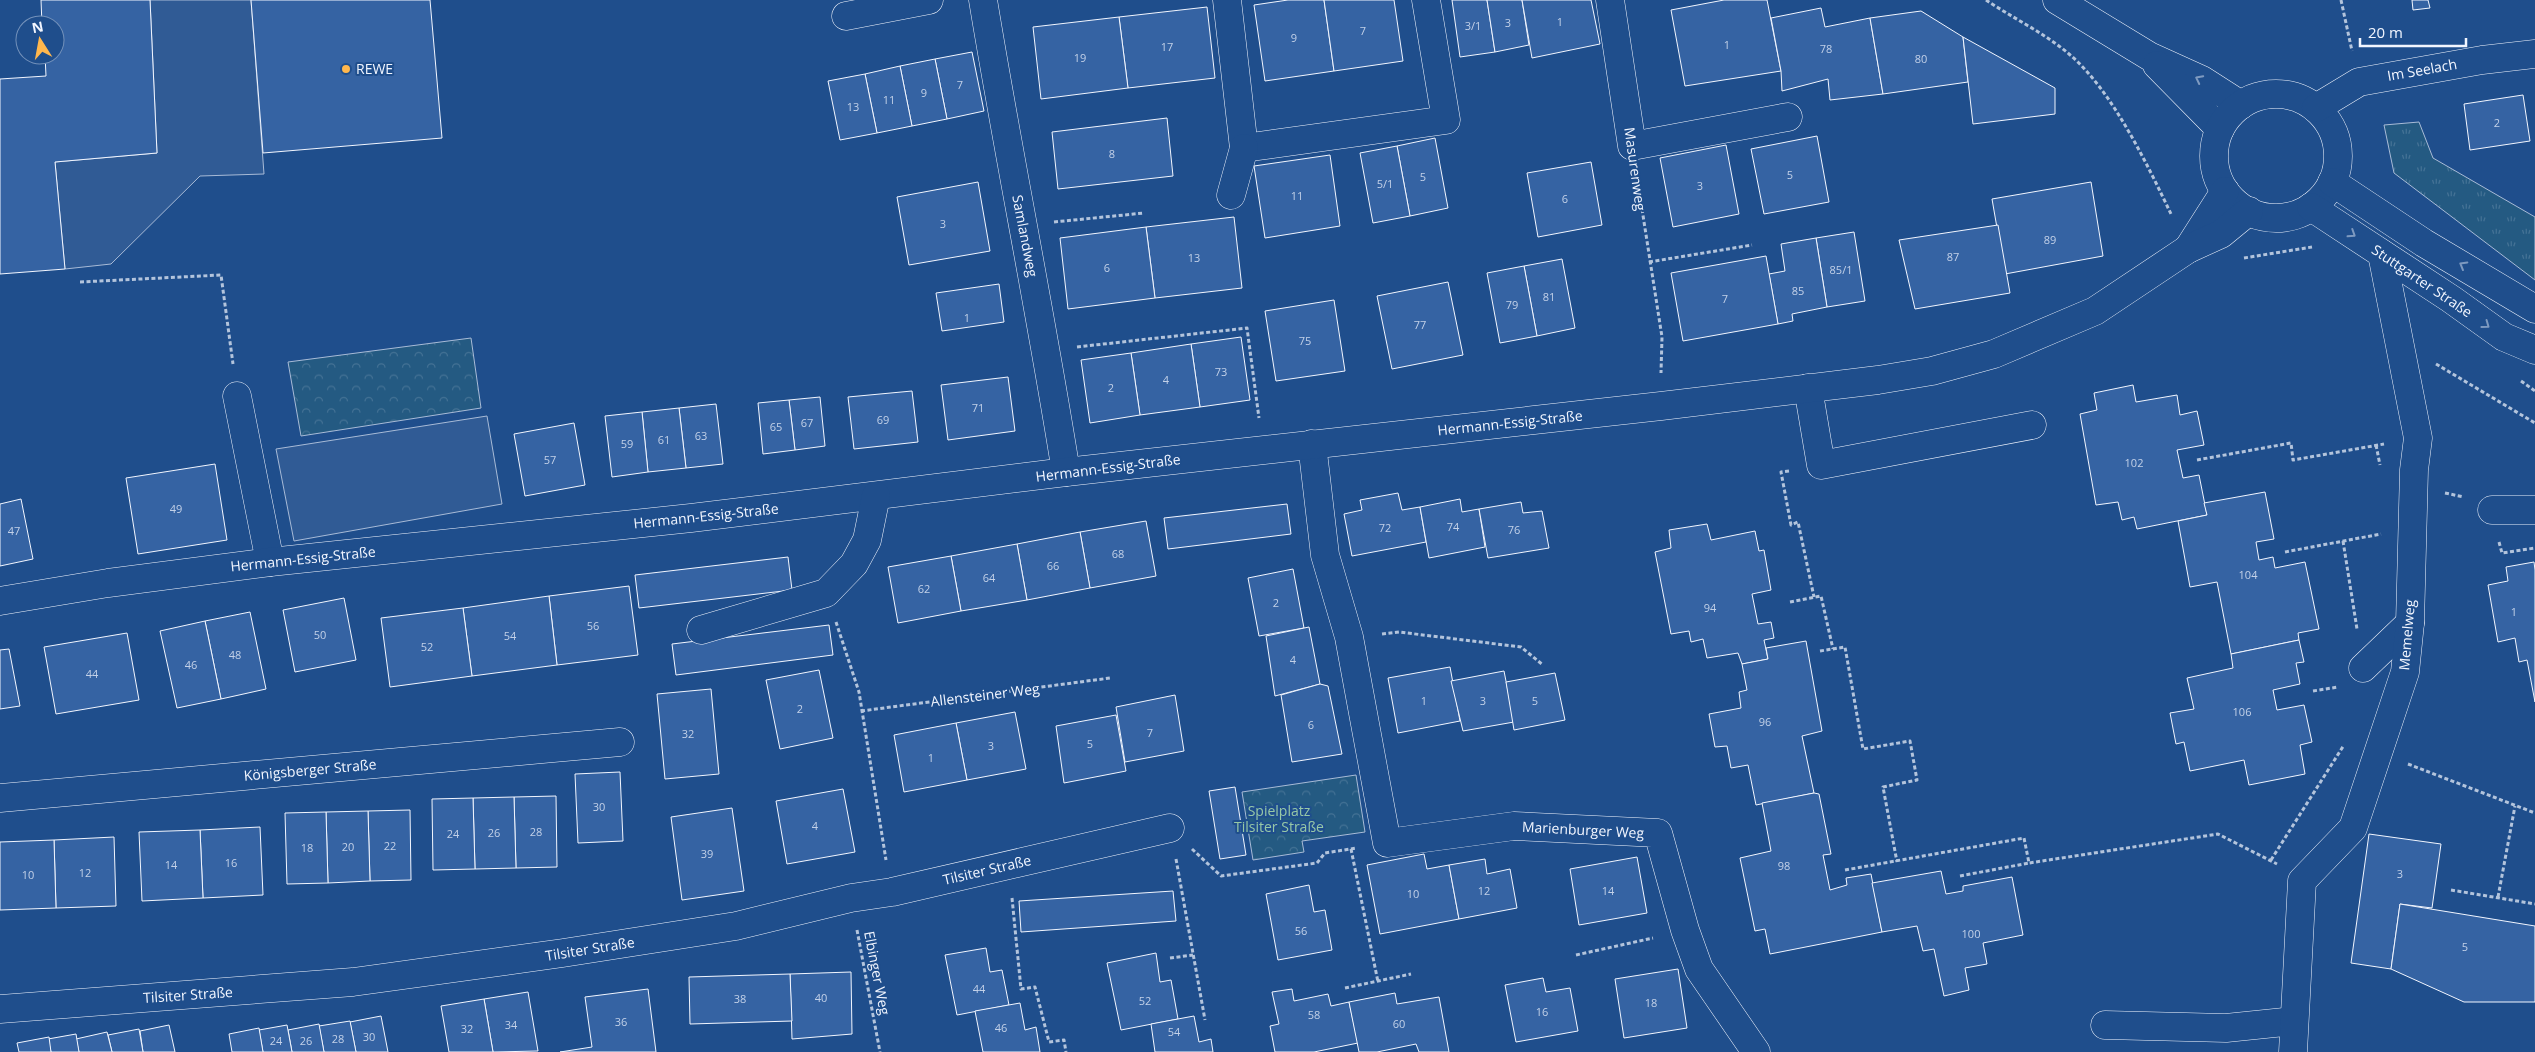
<svg xmlns="http://www.w3.org/2000/svg" width="2535" height="1052" font-family="'Open Sans',sans-serif">
  <defs>
    <pattern id="grass-tufts" width="24" height="20" patternUnits="userSpaceOnUse" patternTransform="scale(1.25)"><rect width="24" height="20" fill="#245a82"/><path d="M3 7l-1-3M5 7V3M7 7l1-3M15 17l-1-3M17 17v-4M19 17l1-3" fill="none" stroke="#447295"/></pattern>
    <pattern id="forest-crowns" width="20" height="18" patternUnits="userSpaceOnUse" patternTransform="scale(1.25)"><rect width="20" height="18" fill="#245a82"/><path d="M2 6a3 3 0 1 1 6 0M12 15a3 3 0 1 1 6 0" fill="none" stroke="#447295"/></pattern>
  </defs>
  <rect width="100%" height="100%" fill="#1f4e8c"/>
  <polygon fill="url(#grass-tufts)" stroke="#a8bbd7" points="2419,122 2433,158 2535,217 2535,280 2394,173 2384,125"/>
  <g fill="url(#forest-crowns)" stroke="#a8bbd7">
    <polygon points="471,338 481,408 301,436 288,362"/>
    <polygon points="1356,775 1365,832 1302,841 1304,852 1253,860 1242,792"/>
  </g>
  <g fill="#305b95" stroke="#a8bbd7">
    <polygon points="150,0 251,0 264,174 200,176 111,264 65,269 55,162 157,153"/>
    <polygon points="487,416 502,504 294,541 276,449"/>
  </g>
  <g fill="#3563a3" stroke="#f2f6ff">
    <polygon points="41,0 150,0 157,153 55,162 65,269 0,274 0,79 46,76 45,55 55,55 55,25 42,25"/>
    <polygon points="251,0 430,0 442,138 263,153"/>
    <polygon points="1288,0 1324,0 1334,71 1265,81 1254,5"/>
    <polygon points="1324,0 1394,0 1403,61 1334,71"/>
    <polygon points="1452,0 1487,0 1495,52 1460,57"/>
    <polygon points="1487,0 1522,0 1529,45 1495,52"/>
    <polygon points="1522,0 1591,0 1600,44 1532,58"/>
    <polygon points="1724,0 1767,0 1781,71 1685,86 1671,10"/>
    <polygon points="2412,0 2428,0 2430,8 2413,10"/>
    <polygon points="1207,7 1215,78 1128,88 1119,17"/>
    <polygon points="1821,8 1825,27 1870,18 1883,94 1830,100 1828,79 1782,91 1781,71 1771,18"/>
    <polygon points="1921,11 1963,37 1968,82 1883,94 1870,18"/>
    <polygon points="1119,17 1128,88 1041,99 1033,27"/>
    <polygon points="1963,37 2055,88 2055,114 1973,124"/>
    <polygon points="972,52 984,111 947,119 935,59"/>
    <polygon points="935,59 947,119 912,126 900,66"/>
    <polygon points="900,66 912,126 877,133 865,74"/>
    <polygon points="865,74 877,133 840,140 828,81"/>
    <polygon points="2523,95 2530,141 2470,150 2464,104"/>
    <polygon points="1167,118 1173,176 1058,189 1052,132"/>
    <polygon points="1817,136 1829,202 1764,214 1751,149"/>
    <polygon points="1435,138 1448,208 1410,216 1397,146"/>
    <polygon points="1726,145 1739,214 1673,227 1660,158"/>
    <polygon points="1397,146 1410,216 1373,223 1360,153"/>
    <polygon points="1330,155 1340,226 1265,238 1254,166"/>
    <polygon points="1591,162 1602,225 1538,237 1527,173"/>
    <polygon points="978,182 990,251 909,265 897,197"/>
    <polygon points="2091,182 2103,256 2005,274 1992,199"/>
    <polygon points="1234,217 1242,288 1155,298 1146,227"/>
    <polygon points="1998,225 2010,293 1915,309 1899,240"/>
    <polygon points="1146,227 1155,298 1068,309 1060,238"/>
    <polygon points="1854,232 1865,301 1827,307 1816,238"/>
    <polygon points="1816,238 1827,307 1792,314 1793,321 1778,324 1769,274 1785,271 1781,244"/>
    <polygon points="1766,256 1778,324 1683,341 1671,273"/>
    <polygon points="1562,259 1575,328 1537,336 1524,266"/>
    <polygon points="1524,266 1537,336 1500,343 1487,273"/>
    <polygon points="1448,282 1463,355 1392,369 1377,296"/>
    <polygon points="999,284 1004,322 942,331 936,293"/>
    <polygon points="1334,300 1345,371 1276,381 1265,311"/>
    <polygon points="1241,337 1250,400 1200,407 1191,344"/>
    <polygon points="1191,344 1200,407 1140,415 1131,353"/>
    <polygon points="1131,353 1140,415 1090,423 1081,360"/>
    <polygon points="1008,377 1015,431 948,440 941,385"/>
    <polygon points="2133,385 2136,402 2177,395 2180,415 2197,411 2204,445 2177,450 2183,478 2199,475 2207,515 2137,529 2134,517 2122,520 2118,502 2096,505 2080,414 2097,410 2094,393"/>
    <polygon points="912,391 918,442 854,449 848,397"/>
    <polygon points="820,397 825,446 795,450 789,400"/>
    <polygon points="789,400 795,450 763,454 758,403"/>
    <polygon points="716,404 723,464 686,468 679,408"/>
    <polygon points="679,408 686,468 648,472 642,412"/>
    <polygon points="642,412 648,472 612,477 605,416"/>
    <polygon points="574,423 585,485 525,496 514,434"/>
    <polygon points="215,464 227,540 138,554 126,478"/>
    <polygon points="2265,492 2274,539 2256,542 2259,560 2273,557 2275,568 2305,562 2319,629 2298,633 2299,640 2231,654 2217,582 2190,587 2178,521 2207,515 2204,503"/>
    <polygon points="1398,493 1402,510 1420,507 1426,542 1352,556 1344,514 1362,510 1360,500"/>
    <polygon points="21,499 33,559 0,566 0,504"/>
    <polygon points="1460,499 1462,512 1479,509 1485,547 1429,558 1420,507"/>
    <polygon points="1521,502 1523,513 1542,511 1549,548 1488,558 1479,509"/>
    <polygon points="1287,504 1291,534 1168,549 1164,518"/>
    <polygon points="1146,521 1156,576 1090,588 1080,532"/>
    <polygon points="1707,524 1711,540 1755,531 1759,551 1764,550 1771,590 1752,594 1758,624 1771,622 1774,638 1764,640 1768,659 1742,664 1738,653 1707,658 1703,639 1691,642 1689,631 1671,634 1655,552 1671,548 1669,530"/>
    <polygon points="1080,532 1090,588 1027,600 1017,544"/>
    <polygon points="1017,544 1027,600 961,611 951,556"/>
    <polygon points="951,556 961,611 898,623 888,567"/>
    <polygon points="788,557 792,590 639,608 635,575"/>
    <polygon points="2534,562 2535,570 2535,702 2527,660 2519,662 2515,638 2498,642 2488,585 2508,581 2506,567"/>
    <polygon points="1293,569 1304,628 1259,636 1248,578"/>
    <polygon points="629,586 638,655 557,665 549,596"/>
    <polygon points="549,596 557,665 472,676 463,608"/>
    <polygon points="344,598 356,660 295,672 283,610"/>
    <polygon points="463,608 472,676 390,687 381,618"/>
    <polygon points="250,612 266,689 221,699 205,621"/>
    <polygon points="205,621 221,699 177,708 160,631"/>
    <polygon points="829,625 833,655 676,675 672,644"/>
    <polygon points="1309,627 1320,684 1275,696 1266,636"/>
    <polygon points="127,633 139,700 56,714 44,647"/>
    <polygon points="2299,640 2304,662 2296,663 2300,684 2273,690 2277,710 2304,705 2312,742 2300,745 2305,774 2249,785 2244,760 2190,771 2184,742 2176,744 2170,713 2194,709 2187,678 2233,668 2231,654"/>
    <polygon points="1806,641 1822,731 1802,736 1814,793 1756,805 1748,765 1731,768 1727,746 1715,747 1709,714 1741,708 1739,692 1747,690 1742,664 1768,659 1766,648"/>
    <polygon points="9,649 20,706 0,709 0,650"/>
    <polygon points="1450,667 1460,721 1398,733 1388,678"/>
    <polygon points="819,670 833,738 780,749 766,680"/>
    <polygon points="1504,671 1514,722 1463,731 1451,681"/>
    <polygon points="1555,673 1565,720 1514,730 1506,682"/>
    <polygon points="1320,684 1328,686 1342,754 1292,762 1281,695"/>
    <polygon points="711,689 719,774 665,779 657,694"/>
    <polygon points="1175,695 1184,751 1125,762 1116,707"/>
    <polygon points="1015,712 1026,769 967,780 956,723"/>
    <polygon points="1116,715 1126,771 1064,783 1056,726"/>
    <polygon points="956,723 967,780 904,792 894,735"/>
    <polygon points="620,772 623,841 578,843 575,774"/>
    <polygon points="1235,787 1246,855 1220,859 1209,791"/>
    <polygon points="843,789 855,852 787,864 776,801"/>
    <polygon points="1814,793 1819,794 1831,854 1823,855 1830,890 1847,885 1846,878 1871,874 1882,932 1770,954 1765,929 1755,931 1740,858 1771,851 1762,803"/>
    <polygon points="556,796 557,867 516,868 514,797"/>
    <polygon points="514,797 516,868 475,869 473,798"/>
    <polygon points="473,798 475,869 433,870 432,799"/>
    <polygon points="732,808 744,891 682,900 671,817"/>
    <polygon points="410,810 411,880 370,881 368,811"/>
    <polygon points="368,811 370,881 328,883 326,812"/>
    <polygon points="326,812 328,883 287,884 285,813"/>
    <polygon points="260,827 263,895 203,898 200,830"/>
    <polygon points="200,830 203,898 142,901 139,832"/>
    <polygon points="2369,834 2441,844 2432,908 2400,904 2391,969 2351,963"/>
    <polygon points="114,837 116,906 56,908 54,840"/>
    <polygon points="54,840 56,908 0,910 0,842"/>
    <polygon points="1424,854 1427,869 1449,865 1459,919 1380,934 1367,865"/>
    <polygon points="1637,857 1647,913 1579,925 1570,869"/>
    <polygon points="1485,859 1487,874 1510,869 1517,908 1459,919 1449,865"/>
    <polygon points="1941,871 1946,894 1963,891 1963,886 2012,877 2023,935 1983,943 1987,964 1965,968 1969,990 1944,996 1934,949 1923,951 1917,926 1882,932 1872,883"/>
    <polygon points="1309,885 1314,912 1325,910 1332,950 1278,960 1266,894"/>
    <polygon points="1173,891 1176,921 1021,932 1019,901"/>
    <polygon points="2400,904 2535,926 2535,1002 2464,1002 2391,969"/>
    <polygon points="986,948 990,972 1002,970 1009,1005 957,1015 945,955"/>
    <polygon points="1156,953 1160,982 1171,980 1178,1019 1121,1030 1107,963"/>
    <polygon points="1678,969 1687,1028 1624,1038 1615,979"/>
    <polygon points="851,972 852,1034 792,1039 790,974"/>
    <polygon points="790,974 792,1021 690,1024 689,977"/>
    <polygon points="1543,978 1546,992 1570,988 1578,1031 1516,1042 1505,985"/>
    <polygon points="648,989 656,1052 560,1052 592,1047 585,997"/>
    <polygon points="1292,989 1294,1001 1328,994 1331,1006 1349,1002 1358,1043 1314,1052 1275,1052 1270,1026 1279,1024 1272,992"/>
    <polygon points="528,992 538,1051 493,1052 484,999"/>
    <polygon points="1395,993 1397,1004 1439,997 1449,1052 1419,1052 1416,1044 1377,1052 1359,1052 1349,1002"/>
    <polygon points="484,999 493,1052 449,1052 441,1006"/>
    <polygon points="1020,1003 1025,1030 1036,1027 1040,1052 983,1052 975,1011"/>
    <polygon points="381,1016 388,1052 356,1052 350,1022"/>
    <polygon points="1194,1016 1199,1042 1211,1039 1213,1052 1155,1052 1151,1024"/>
    <polygon points="350,1021 356,1052 324,1052 319,1026"/>
    <polygon points="319,1024 324,1052 292,1052 288,1030"/>
    <polygon points="169,1025 175,1052 143,1052 140,1031"/>
    <polygon points="287,1025 292,1052 263,1052 259,1030"/>
    <polygon points="259,1028 263,1052 232,1052 229,1034"/>
    <polygon points="139,1029 143,1052 112,1052 108,1035"/>
    <polygon points="107,1032 112,1052 79,1052 76,1039"/>
    <polygon points="76,1034 79,1052 51,1052 48,1039"/>
    <polygon points="49,1037 51,1052 19,1052 17,1043"/>
  </g>
  <g fill="none" stroke-linecap="round" stroke-linejoin="round">
    <defs>
      <g id="minor">
        <path d="M983 0C1009 158 1041 314 1066 472"/>
        <polyline points="1227,0 1244,148 1446,120 1426,0"/>
        <polyline points="1610,0 1632,146 1788,117"/>
        <polyline points="2057,0 2149,56 2202,80 2241,105"/>
        <polyline points="846,16 929,0"/>
        <polyline points="2157,65 2220,129"/>
        <circle cx="2276" cy="156" r="62"/>
        <polyline points="2316,108 2359,82 2482,60 2535,54"/>
        <polyline points="2332,182 2424,243 2535,309"/>
        <polyline points="1231,195 1244,148"/>
        <polyline points="2311,207 2451,299 2504,337 2535,350"/>
        <polyline points="2188,249 2225,191"/>
        <polyline points="1808,388 1821,465 2032,425"/>
        <polyline points="237,396 270,562"/>
        <polyline points="1312,444 1325,555 1349,637 1387,843 1514,826 1658,833 1685,930 1699,969 1756,1052"/>
        <polyline points="2492,510 2535,510"/>
        <polyline points="0,601 108,583 270,562 691,518 1066,472 1661,406 1878,380 1932,371 1994,354 2095,311 2188,249 2221,234 2249,211"/>
        <polyline points="701,630 826,593 854,564 867,540 876,496"/>
        <polyline points="2363,668 2410,623"/>
        <polyline points="0,798 620,742"/>
        <polyline points="0,1009 353,982 563,953 736,926 851,898 892,892 1170,828"/>
        <polyline points="2105,1025 2226,1028 2294,1021"/>
        <polyline points="2293,1052 2302,881 2353,828 2405,672 2410,623 2414,470 2418,438 2382,254"/>
      </g>
    </defs>
    <use href="#minor" stroke="#f2f6ff" stroke-width="29"/>
    <g stroke="#b3c4dc" stroke-width="3" stroke-dasharray="4 2.5" stroke-linecap="butt">
      <path d="M1986 0C2011 17 2046 34 2069 54 2112 90 2147 164 2171 214"/>
      <polyline points="2341,0 2352,51"/>
      <polyline points="1637,177 1662,337 1661,373"/>
      <polyline points="1054,222 1144,213"/>
      <polyline points="2244,258 2312,247"/>
      <polyline points="1649,262 1752,245"/>
      <polyline points="80,282 221,275 233,364"/>
      <polyline points="1077,347 1247,328 1259,418"/>
      <polyline points="2436,364 2535,423"/>
      <polyline points="2521,381 2535,391"/>
      <polyline points="2376,445 2380,465"/>
      <polyline points="2197,460 2291,443 2293,460 2384,444"/>
      <polyline points="1789,471 1781,472 1791,525 1798,522 1814,597"/>
      <polyline points="2445,493 2464,497"/>
      <polyline points="2343,541 2357,629"/>
      <polyline points="2499,542 2502,553 2535,548"/>
      <polyline points="2285,552 2381,534"/>
      <polyline points="1790,602 1821,596 1833,649"/>
      <polyline points="836,622 859,692 886,860"/>
      <polyline points="1382,634 1399,632 1521,647 1543,665"/>
      <polyline points="1820,651 1845,647 1863,749 1910,741 1917,780 1883,787 1897,862"/>
      <polyline points="2313,691 2338,687"/>
      <polyline points="861,711 1110,678"/>
      <polyline points="2408,764 2535,813"/>
      <polyline points="1192,849 1221,876 1317,863 1325,853 1357,848"/>
      <polyline points="1351,849 1378,982"/>
      <polyline points="1176,859 1205,1020"/>
      <polyline points="2271,860 2344,745"/>
      <polyline points="1845,870 2024,838 2029,863 2218,834 2277,864"/>
      <polyline points="1960,876 2029,863"/>
      <polyline points="2451,890 2535,904"/>
      <polyline points="2498,897 2515,806"/>
      <polyline points="1012,898 1021,989 1035,987 1049,1042 1064,1040 1066,1052"/>
      <polyline points="857,930 880,1052"/>
      <polyline points="1576,955 1653,938"/>
      <polyline points="1170,958 1193,955"/>
      <polyline points="1345,988 1411,974"/>
    </g>
    <use href="#minor" stroke="#1f4e8c" stroke-width="28"/>
  </g>
  <defs><path id="oneway-chevron" d="M-2-3.5L2.5 0L-2 3.5" fill="none" stroke-width="1.6" stroke-linecap="round" stroke-linejoin="round" transform="scale(1.25)"/></defs>
  <g stroke="#7e9ac0">
    <use href="#oneway-chevron" transform="translate(2199 79) rotate(-153)"/>
    <use href="#oneway-chevron" transform="translate(2352 234) rotate(33)"/>
    <use href="#oneway-chevron" transform="translate(2463 265) rotate(-150)"/>
    <use href="#oneway-chevron" transform="translate(2486 325) rotate(36)"/>
  </g>
  <circle fill="#ffb74d" stroke="#1f4e8c" stroke-width="2" cx="346" cy="69" r="5"/>
  <g text-anchor="middle" stroke-width="4" stroke-linejoin="round" paint-order="stroke">
    <g font-size="11" fill="#c3d1e8">
      <text x="1560" y="26">1</text>
      <text x="1508" y="27">3</text>
      <text x="1473" y="30">3/1</text>
      <text x="1363" y="35">7</text>
      <text x="1294" y="42">9</text>
      <text x="1727" y="49">1</text>
      <text x="1167" y="51">17</text>
      <text x="1826" y="53">78</text>
      <text x="1080" y="62">19</text>
      <text x="1921" y="63">80</text>
      <text x="960" y="89">7</text>
      <text x="924" y="97">9</text>
      <text x="889" y="104">11</text>
      <text x="853" y="111">13</text>
      <text x="2497" y="127">2</text>
      <text x="1112" y="158">8</text>
      <text x="1790" y="179">5</text>
      <text x="1423" y="181">5</text>
      <text x="1385" y="188">5/1</text>
      <text x="1700" y="190">3</text>
      <text x="1297" y="200">11</text>
      <text x="1565" y="203">6</text>
      <text x="943" y="228">3</text>
      <text x="2050" y="244">89</text>
      <text x="1953" y="261">87</text>
      <text x="1194" y="262">13</text>
      <text x="1107" y="272">6</text>
      <text x="1841" y="274">85/1</text>
      <text x="1798" y="295">85</text>
      <text x="1549" y="301">81</text>
      <text x="1725" y="303">7</text>
      <text x="1512" y="309">79</text>
      <text x="967" y="322">1</text>
      <text x="1420" y="329">77</text>
      <text x="1305" y="345">75</text>
      <text x="1221" y="376">73</text>
      <text x="1166" y="384">4</text>
      <text x="1111" y="392">2</text>
      <text x="978" y="412">71</text>
      <text x="883" y="424">69</text>
      <text x="807" y="427">67</text>
      <text x="776" y="431">65</text>
      <text x="701" y="440">63</text>
      <text x="664" y="444">61</text>
      <text x="627" y="448">59</text>
      <text x="550" y="464">57</text>
      <text x="2134" y="467">102</text>
      <text x="176" y="513">49</text>
      <text x="1453" y="531">74</text>
      <text x="1385" y="532">72</text>
      <text x="1514" y="534">76</text>
      <text x="14" y="535">47</text>
      <text x="1118" y="558">68</text>
      <text x="1053" y="570">66</text>
      <text x="2248" y="579">104</text>
      <text x="989" y="582">64</text>
      <text x="924" y="593">62</text>
      <text x="1276" y="607">2</text>
      <text x="1710" y="612">94</text>
      <text x="2514" y="616">1</text>
      <text x="593" y="630">56</text>
      <text x="320" y="639">50</text>
      <text x="510" y="640">54</text>
      <text x="427" y="651">52</text>
      <text x="235" y="659">48</text>
      <text x="1293" y="664">4</text>
      <text x="191" y="669">46</text>
      <text x="92" y="678">44</text>
      <text x="1424" y="705">1</text>
      <text x="1483" y="705">3</text>
      <text x="1535" y="705">5</text>
      <text x="800" y="713">2</text>
      <text x="2242" y="716">106</text>
      <text x="1765" y="726">96</text>
      <text x="1311" y="729">6</text>
      <text x="1150" y="737">7</text>
      <text x="688" y="738">32</text>
      <text x="1090" y="748">5</text>
      <text x="991" y="750">3</text>
      <text x="931" y="762">1</text>
      <text x="599" y="811">30</text>
      <text x="815" y="830">4</text>
      <text x="536" y="836">28</text>
      <text x="494" y="837">26</text>
      <text x="453" y="838">24</text>
      <text x="390" y="850">22</text>
      <text x="348" y="851">20</text>
      <text x="307" y="852">18</text>
      <text x="707" y="858">39</text>
      <text x="231" y="867">16</text>
      <text x="171" y="869">14</text>
      <text x="1784" y="870">98</text>
      <text x="85" y="877">12</text>
      <text x="2400" y="878">3</text>
      <text x="28" y="879">10</text>
      <text x="1484" y="895">12</text>
      <text x="1608" y="895">14</text>
      <text x="1413" y="898">10</text>
      <text x="1301" y="935">56</text>
      <text x="1971" y="938">100</text>
      <text x="2465" y="951">5</text>
      <text x="979" y="993">44</text>
      <text x="821" y="1002">40</text>
      <text x="740" y="1003">38</text>
      <text x="1145" y="1005">52</text>
      <text x="1651" y="1007">18</text>
      <text x="1542" y="1016">16</text>
      <text x="1314" y="1019">58</text>
      <text x="621" y="1026">36</text>
      <text x="1399" y="1028">60</text>
      <text x="511" y="1029">34</text>
      <text x="1001" y="1032">46</text>
      <text x="467" y="1033">32</text>
      <text x="1174" y="1036">54</text>
      <text x="369" y="1041">30</text>
      <text x="338" y="1043">28</text>
      <text x="276" y="1045">24</text>
      <text x="306" y="1045">26</text>
    </g>
    <g font-size="14" fill="#f2f6ff" stroke="#1f4e8c" text-anchor="start">
      <text x="356" y="74">REWE</text>
    </g>
    <g font-size="14" fill="#f2f6ff" stroke="#1f4e8c">
      <text transform="translate(2422 70) rotate(-10)" y="5">Im Seelach</text>
      <text transform="translate(1635 169) rotate(82)" y="5">Masurenweg</text>
      <text transform="translate(1025 236) rotate(79)" y="5">Samlandweg</text>
      <text transform="translate(2422 281) rotate(34)" y="5">Stuttgarter Straße</text>
      <text transform="translate(1510 423) rotate(-6)" y="5">Hermann-Essig-Straße</text>
      <text transform="translate(1108 468) rotate(-7)" y="5">Hermann-Essig-Straße</text>
      <text transform="translate(706 516) rotate(-6)" y="5">Hermann-Essig-Straße</text>
      <text transform="translate(303 559) rotate(-6)" y="5">Hermann-Essig-Straße</text>
      <text transform="translate(2407 635) rotate(-85)" y="5">Memelweg</text>
      <text transform="translate(985 695) rotate(-7)" y="5">Allensteiner Weg</text>
      <text transform="translate(310 770) rotate(-5)" y="5">Königsberger Straße</text>
      <text transform="translate(1583 830) rotate(3)" y="5">Marienburger Weg</text>
      <text transform="translate(987 870) rotate(-13)" y="5">Tilsiter Straße</text>
      <text transform="translate(590 949) rotate(-9)" y="5">Tilsiter Straße</text>
      <text transform="translate(877 973) rotate(79)" y="5">Elbinger Weg</text>
      <text transform="translate(188 995) rotate(-4)" y="5">Tilsiter Straße</text>
    </g>
    <g font-size="14" fill="#97c8a6" stroke="#1f4e8c">
      <text x="1279" y="816">Spielplatz<tspan x="1279" dy="16">Tilsiter Straße</tspan></text>
    </g>
  </g>
  <g transform="translate(40 40) rotate(349)"><circle r="24" fill="#1f4e8c" stroke="#7391ba"/>
  <path d="M0-4L9 19L0 12L-9 19Z" fill="#ffb74d"/>
  <text y="-8" font-size="14" font-weight="bold" text-anchor="middle" fill="#f2f6ff">N</text>
  </g>
  <path d="M2360 38v8h106v-8" fill="none" stroke="#f2f6ff" stroke-width="2.5"/>
  <text x="2368" y="38" font-size="15" fill="#f2f6ff" stroke="#1f4e8c" stroke-width="4" paint-order="stroke">20 m</text>
</svg>
